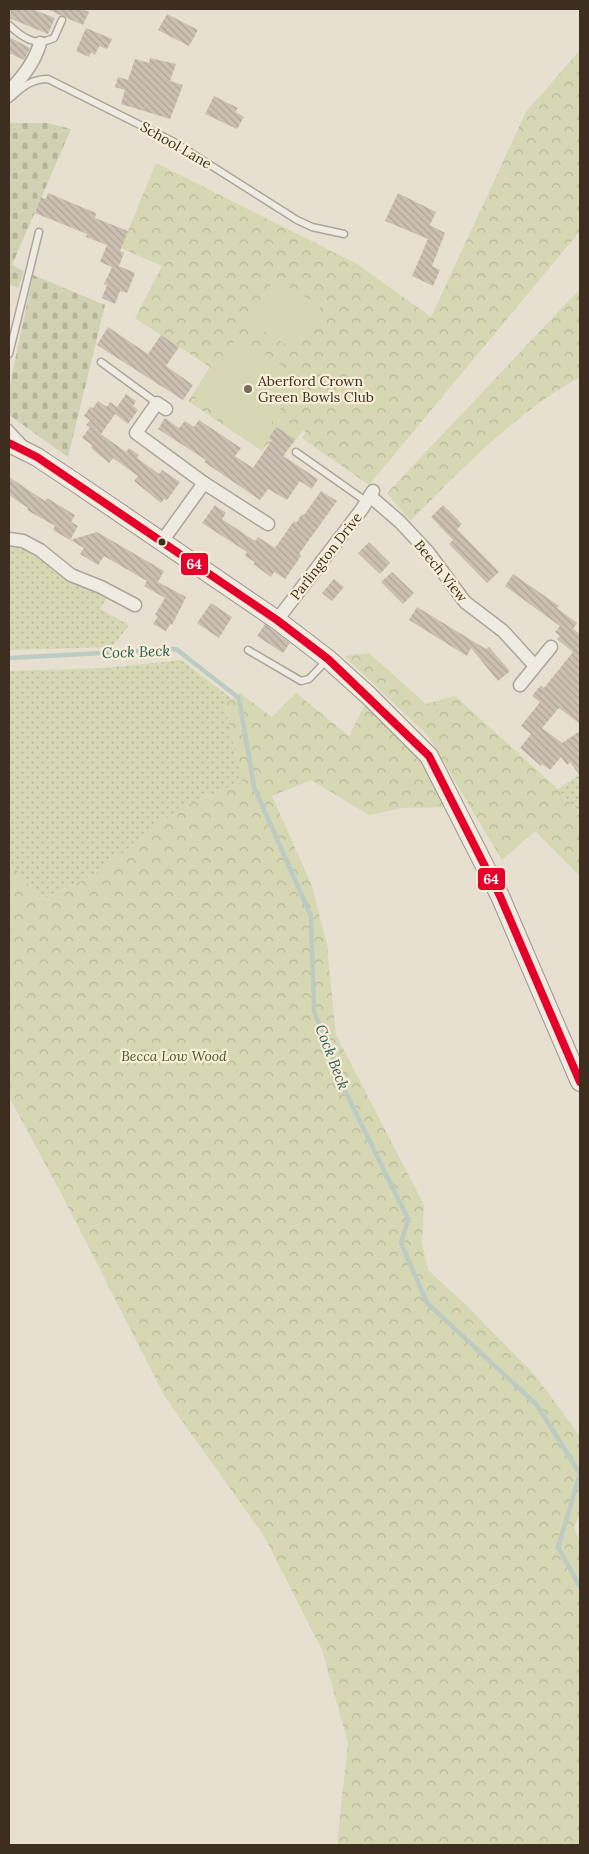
<svg xmlns="http://www.w3.org/2000/svg" width="589" height="1854" font-family="Lora,serif">
  <defs>
    <pattern id="grass-dots" width="8" height="8" patternUnits="userSpaceOnUse" patternTransform="scale(1.25)"><rect width="8" height="8" fill="#d6d7b3"/><path d="M2 2h.1M6 6h.1" fill="none" stroke="#b9b99a" stroke-width="1.8" stroke-linecap="round"/></pattern>
    <pattern id="forest-crowns" width="20" height="18" patternUnits="userSpaceOnUse" patternTransform="scale(1.25)"><rect width="20" height="18" fill="#d6d7b3"/><path d="M2 6a3 3 0 1 1 6 0M12 15a3 3 0 1 1 6 0" fill="none" stroke="#b9b99a"/></pattern>
    <pattern id="cemetery-stones" width="16" height="16" patternUnits="userSpaceOnUse" patternTransform="scale(1.25)"><rect width="16" height="16" fill="#d1d1b3"/><path d="M2 7V4a2 2 0 0 1 4 0v3zM10 15v-3a2 2 0 0 1 4 0v3z" fill="#b4b49a"/></pattern>
    <pattern id="building-back-hatch" width="6" height="6" patternUnits="userSpaceOnUse" patternTransform="scale(1.25)"><rect width="6" height="6" fill="#cbbfb2"/><path d="M-1 5l2 2M0 0l6 6M5-1l2 2" fill="none" stroke="#afa499"/></pattern>
  </defs>
  <rect width="100%" height="100%" fill="#e7e0d1"/>
  <g fill="url(#grass-dots)">
    <path d="M9 546C36 549 43 565 64 577 77 585 94 590 108 596L100 609 129 625 112 647 9 650Z"/>
    <polygon points="181,660 232,699 225,705 242,782 180,808 98,872 42,900 9,862 9,671 105,668"/>
    <polygon points="580,774 580,815 558,789"/>
  </g>
  <g fill="url(#forest-crowns)">
    <polygon points="580,50 580,231 369,485 302,438 306,432 303,430 284,456 267,444 262,451 188,401 210,367 135,318 162,266 121,248 156,163 357,264 431,317 526,112"/>
    <path d="M580 289V377C515 413 462 469 410 521L387 493Z"/>
    <polygon points="369,653 426,704 455,696 558,789 580,815 580,876 535,831 502,860 428,736 344,656"/>
    <polygon points="240,693 272,717 296,693 349,736 369,696 429,756 454,807 403,808 369,815 311,780 272,796 312,886 327,945 336,1035 424,1205 422,1243 428,1270 464,1303 534,1374 580,1436 580,1514 574,1527 580,1544 580,1845 337,1845 348,1743 322,1650 264,1536 165,1397 61,1193 9,1097 9,862 43,900 98,872 180,808 242,782 225,704"/>
  </g>
  <g fill="url(#cemetery-stones)">
    <polygon points="9,123 47,123 71,129 12,265 24,271 18,288 9,284"/>
    <polygon points="33,275 105,305 68,457 9,415 9,389"/>
  </g>
  <g fill="#d6d7b3">
    <polygon points="274,279 321,306 296,350 249,323"/>
    <polygon points="238,336 301,379 258,442 195,399"/>
  </g>
  <g fill="none" stroke-linecap="round" stroke-linejoin="round">
    <polyline stroke="#bcccc2" stroke-width="4.5" points="9,658 176,649 239,698 254,787 311,916 314,1011 341,1083 408,1219 401,1243 427,1303 537,1405 580,1474 558,1547 580,1587"/>
  </g>
  <g fill="url(#building-back-hatch)">
    <polygon points="11,9 32,9 55,18 48,34 9,18"/>
    <polygon points="46,9 82,9 89,12 83,25"/>
    <polygon points="167,14 198,30 189,46 158,30"/>
    <polygon points="86,28 112,39 107,49 99,46 95,55 91,52 89,57 76,51"/>
    <polygon points="9,37 30,48 24,60 9,53"/>
    <polygon points="150,58 176,64 170,81 183,85 170,119 121,104 125,90 115,87 118,77 128,80 135,59 149,63"/>
    <polygon points="214,96 238,108 235,112 244,117 237,129 205,114"/>
    <polygon points="48,193 96,213 95,218 128,231 120,251 124,253 119,266 135,273 127,293 120,291 115,304 102,298 107,285 104,284 112,267 100,262 107,245 86,237 87,234 35,213 41,197 46,199"/>
    <polygon points="398,193 436,212 430,225 445,233 432,266 440,270 433,286 412,276 428,239 385,221"/>
    <polygon points="108,327 148,354 161,335 179,347 166,366 193,385 183,400 97,345"/>
    <polygon points="126,394 136,401 133,406 138,410 128,424 115,414 101,434 126,452 129,448 139,455 137,458 159,474 162,470 180,482 167,500 164,499 161,503 134,481 138,476 113,458 109,463 91,448 92,445 82,438 90,427 86,425 90,420 84,416 90,407 93,408 98,401 107,407 110,402 117,407"/>
    <polygon points="165,418 179,428 185,421 194,427 199,420 241,448 235,456 253,468 272,440 269,438 276,427 295,439 283,456 318,479 312,489 300,481 287,500 268,489 260,500 204,462 206,460 158,429"/>
    <polygon points="9,477 45,501 47,498 75,515 71,522 78,526 70,540 53,530 55,526 27,510 28,508 9,495"/>
    <polygon points="321,491 337,501 299,554 301,556 285,579 274,572 271,577 253,564 255,562 245,556 247,552 202,523 215,505 226,513 222,519 255,541 258,537 275,548 294,521 296,523 302,514 304,515"/>
    <polygon points="443,505 462,524 457,529 499,572 487,583 449,544 453,540 431,517"/>
    <polygon points="97,532 164,571 158,582 186,597 172,625 170,624 166,631 153,624 158,616 155,615 165,598 144,586 147,581 104,556 98,565 80,554 84,548 70,540"/>
    <polygon points="369,542 390,563 380,574 358,553"/>
    <polygon points="392,572 414,593 403,604 381,582"/>
    <polygon points="513,574 559,606 557,608 577,623 573,629 580,634 580,724 559,708 542,728 562,743 580,731 580,776 570,762 567,765 561,757 550,770 542,764 541,766 520,748 531,734 521,726 540,702 532,696 541,685 544,688 573,652 557,639 560,636 555,632 560,626 505,586"/>
    <polygon points="334,579 344,587 332,601 322,593"/>
    <polygon points="211,603 232,617 219,638 197,623"/>
    <polygon points="417,607 486,649 489,647 510,671 498,681 471,648 467,656 409,620"/>
    <polygon points="265,624 290,643 283,653 257,636"/>
  </g>
  <g fill="none" stroke-linecap="round" stroke-linejoin="round">
    <defs>
      <g id="lane">
        <path d="M9 25C23 38 35 47 54 38L62 20"/>
        <path d="M9 99C22 88 30 79 48 79L174 142 297 220 312 227 344 234"/>
        <polyline points="9,354 39,232"/>
        <polyline points="101,362 157,403"/>
        <polyline points="9,428 24,444"/>
        <polyline points="296,452 367,502"/>
        <polyline points="248,650 301,681 309,679 327,660"/>
      </g>
      <g id="street">
        <path d="M9 91C23 77 35 62 40 43"/>
        <polyline points="166,409 157,403 136,433 204,483 268,524"/>
        <polyline points="370,496 400,522 428,552 465,602 503,631 535,666"/>
        <polyline points="9,539 23,541 40,550 71,575 101,587 135,605"/>
        <polyline points="163,540 204,483"/>
        <polyline points="277,620 362,509 373,491"/>
        <polyline points="520,685 551,647"/>
      </g>
      <polyline id="secondary" points="9,443 37,457 76,483 277,620 328,659 369,696 429,756 500,896 580,1082"/>
    </defs>
    <use href="#lane" stroke="#ada599" stroke-width="9"/>
    <use href="#street" stroke="#ada599" stroke-width="15"/>
    <use href="#secondary" stroke="#9c958a" stroke-width="20"/>
    <use href="#lane" stroke="#efebe3" stroke-width="6"/>
    <use href="#street" stroke="#efebe3" stroke-width="12"/>
    <use href="#secondary" stroke="#efebe3" stroke-width="18"/>
    <defs>
      <polyline id="bus-1" points="9,443 37,457 277,620 328,659 429,756 500,896 580,1082"/>
    </defs>
    <use href="#bus-1" stroke="#f7eed8" stroke-width="11"/>
    <use href="#bus-1" stroke="#e4002b" stroke-width="8"/>
  </g>
  <circle fill="#786c5e" stroke="#f7eed8" stroke-width="2" cx="248" cy="389" r="5"/>
  <circle fill="#3d2e20" stroke="#f7eed8" stroke-width="2" cx="162" cy="542" r="4.5"/>
  <g text-anchor="middle" stroke-width="4.5" stroke-linejoin="round" paint-order="stroke">
    <g font-size="14" fill="#3d2e20" stroke="#f7eed8">
      <text transform="translate(176 145) rotate(30)" y="5">School Lane</text>
      <text transform="translate(326 556) rotate(-52)" y="5">Parlington Drive</text>
      <text transform="translate(441 571) rotate(51)" y="5">Beech View</text>
    </g>
    <g font-size="14" fill="#3d2e20" stroke="#f7eed8" text-anchor="start">
      <text x="258" y="386">Aberford Crown<tspan x="258" dy="16">Green Bowls Club</tspan></text>
    </g>
    <g font-size="14" font-style="italic" fill="#4d5a26" stroke="#f7eed8">
      <text x="174" y="1061">Becca Low Wood</text>
    </g>
    <g font-size="15" font-style="italic" fill="#2f5d5a" stroke="#f7eed8">
      <text transform="translate(136 652) rotate(-2)" y="5">Cock Beck</text>
      <text transform="translate(332 1057) rotate(69)" y="5">Cock Beck</text>
    </g>
  </g>
  <g stroke="#f7eed8" stroke-width="2">
    <rect x="180" y="552" width="29" height="24" rx="5" fill="#e4002b"/>
    <rect x="477" y="867" width="29" height="24" rx="5" fill="#e4002b"/>
  </g>
  <g font-size="14" text-anchor="middle" font-weight="bold" fill="#fff">
    <text x="194" y="569">64</text>
    <text x="491" y="884">64</text>
  </g>
  <rect width="589" height="1854" fill="none" stroke="#3d2e20" stroke-width="20"/>
</svg>
